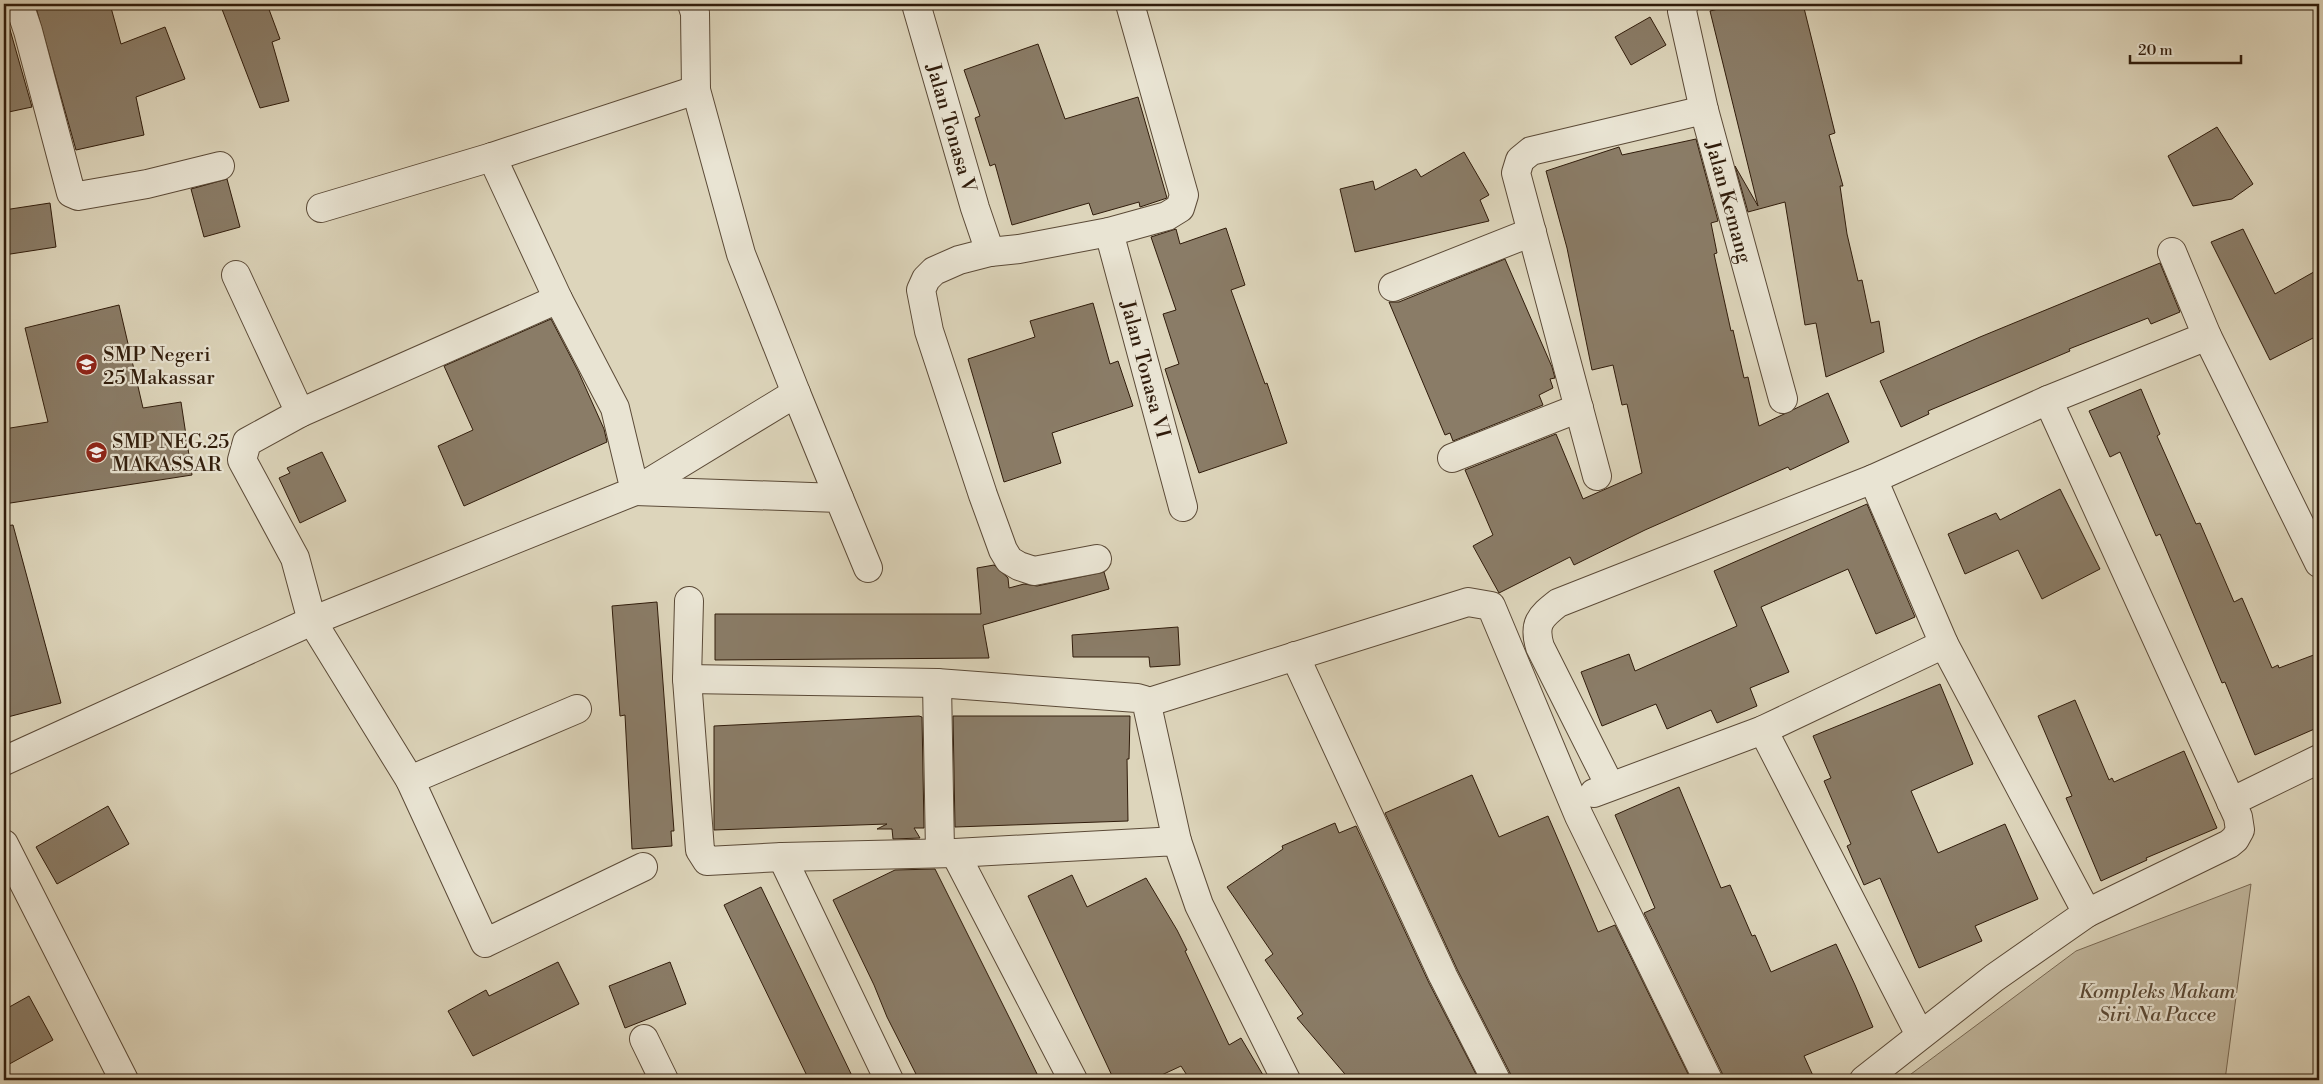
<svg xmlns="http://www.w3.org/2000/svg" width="2323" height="1084" font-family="'Libre Bodoni',serif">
  <rect width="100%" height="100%" fill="#ddd5bb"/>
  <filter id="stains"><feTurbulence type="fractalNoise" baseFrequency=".004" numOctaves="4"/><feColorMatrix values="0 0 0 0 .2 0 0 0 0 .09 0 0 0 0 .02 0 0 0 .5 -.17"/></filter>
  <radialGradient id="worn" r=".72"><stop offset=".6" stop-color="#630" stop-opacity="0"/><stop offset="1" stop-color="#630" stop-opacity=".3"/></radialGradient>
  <polygon fill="#c0b69d" stroke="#786954" points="2251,884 2225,1080 1903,1080 2076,951"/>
  <g fill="#8a7c67" stroke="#301c0b">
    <polygon points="35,4 110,4 121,44 165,27 185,79 136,97 144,135 76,150"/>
    <polygon points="220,4 267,4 280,39 272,42 289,101 260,108"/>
    <polygon points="1739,4 1803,4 1835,133 1829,135 1843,186 1840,186 1847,234 1858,281 1862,280 1871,323 1879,321 1884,352 1826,377 1816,323 1805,325 1785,202 1748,212 1735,166 1758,206 1710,11"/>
    <polygon points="5,12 32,107 4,113 4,13"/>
    <polygon points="1650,17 1666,45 1631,65 1615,37"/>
    <polygon points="1038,44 1065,119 1138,97 1167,198 1140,207 1139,202 1093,215 1089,203 1012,225 995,164 990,166 975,118 980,116 964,70"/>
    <polygon points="2217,127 2253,184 2232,199 2193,206 2168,156"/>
    <polygon points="1696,139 1718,221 1711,223 1717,253 1714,254 1731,331 1733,330 1744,378 1748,377 1759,426 1828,393 1849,442 1790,470 1788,467 1645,530 1574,565 1570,557 1499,593 1473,546 1493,535 1465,470 1556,434 1583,499 1642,473 1627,404 1622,405 1613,365 1592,370 1567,248 1546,171 1619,147 1622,155"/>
    <polygon points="1464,152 1489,195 1480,200 1489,221 1355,252 1340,189 1373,181 1375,190 1416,169 1421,177"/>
    <polygon points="227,179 240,227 204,237 191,189"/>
    <polygon points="50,203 56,247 4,255 4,210"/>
    <polygon points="1226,228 1245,285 1231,290 1265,384 1267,383 1287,443 1199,473 1165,369 1179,364 1163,314 1176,310 1151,237 1176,229 1180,244"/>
    <polygon points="2243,229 2275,294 2319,269 2319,335 2270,360 2211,242"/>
    <polygon points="1505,259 1552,367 1555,378 1550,379 1553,388 1539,395 1543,405 1453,441 1450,433 1445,435 1389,302 1399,302"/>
    <polygon points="2160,263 2180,312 2151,324 2148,318 2069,349 2070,351 1928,411 1929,414 1901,427 1880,381 1980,337"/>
    <polygon points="1093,303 1110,364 1118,361 1133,406 1052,433 1061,463 1004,482 968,359 1035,337 1030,321"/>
    <polygon points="119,305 143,408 181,402 192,475 4,504 4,429 48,422 25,328"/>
    <polygon points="551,319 578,371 604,429 607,442 464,506 438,446 473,430 444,366"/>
    <polygon points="2141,389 2160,434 2157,436 2196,524 2200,523 2234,602 2242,598 2272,668 2278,665 2279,668 2319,653 2319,727 2255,755 2225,682 2222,683 2160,534 2156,536 2120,452 2110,457 2089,411"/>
    <polygon points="322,452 346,501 300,523 279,478 290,473 287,468"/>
    <polygon points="2060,489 2100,569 2042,599 2018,550 1965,574 1948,534 1996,513 2000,520"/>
    <polygon points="1867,504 1915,617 1876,634 1848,569 1761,607 1789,672 1750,688 1757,706 1717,723 1711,710 1667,729 1656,704 1602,726 1581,672 1629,654 1635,671 1737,626 1714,571"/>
    <polygon points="13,525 61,703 4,718 4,526"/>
    <polygon points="994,565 1008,578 1009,588 1024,584 1037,586 1104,572 1109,589 983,625 989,658 715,660 715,614 981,614 977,568"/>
    <polygon points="657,602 674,831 671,831 672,846 632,849 625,715 620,716 612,606"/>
    <polygon points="1178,627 1180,665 1150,667 1149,657 1073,657 1072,635"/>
    <polygon points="1940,684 1973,764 1911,791 1938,853 2005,824 2038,899 1975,926 1982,941 1919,968 1880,878 1864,885 1847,846 1851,844 1824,781 1831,778 1813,736"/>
    <polygon points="2075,700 2109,780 2112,778 2114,782 2184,751 2217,828 2146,858 2147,860 2101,881 2066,798 2072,796 2038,716"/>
    <polygon points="919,716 922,717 924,828 914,828 920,838 893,839 892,829 877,829 887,824 714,830 714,726"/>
    <polygon points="953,716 1130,716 1129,759 1127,759 1128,821 955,827"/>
    <polygon points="1472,775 1499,837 1548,816 1598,932 1615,925 1691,1080 1512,1080 1510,1073 1457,969 1385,813"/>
    <polygon points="1679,787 1721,888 1730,885 1752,936 1755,935 1771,972 1836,944 1855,985 1873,1027 1804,1056 1815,1080 1723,1080 1722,1073 1644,913 1655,908 1615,815"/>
    <polygon points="108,806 129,844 57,884 36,847"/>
    <polygon points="1335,823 1339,833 1356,826 1429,983 1479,1080 1350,1080 1297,1018 1303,1014 1265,960 1273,954 1227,887 1283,849 1282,846"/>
    <polygon points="935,869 1014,1027 1040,1080 919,1080 887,1017 874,985 833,900 895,870"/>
    <polygon points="1072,875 1087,907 1146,878 1177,930 1187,950 1185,951 1229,1045 1241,1038 1266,1080 1190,1080 1181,1066 1151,1080 1114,1080 1028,896"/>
    <polygon points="761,887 854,1080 809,1080 724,905"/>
    <polygon points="558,962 579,1004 473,1056 448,1011 486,990 489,996"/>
    <polygon points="670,962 686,1004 625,1028 609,986"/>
    <polygon points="29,996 53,1040 4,1067 4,1010"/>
  </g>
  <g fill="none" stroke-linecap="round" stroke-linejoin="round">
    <defs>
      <g id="minor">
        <polyline points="19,4 28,31 71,193 78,196 147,184 220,166"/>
        <polyline points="692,4 695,13 696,90 741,254 796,393"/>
        <path id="s1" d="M916 4 975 208 990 252"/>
        <path id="s2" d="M1684 4 1682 11 1704 110 1783 399"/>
        <polyline points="321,208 492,157 696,90"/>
        <path id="s3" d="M1109 232 1183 507"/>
        <polyline points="236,275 300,413"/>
        <polyline points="1393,287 1532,232"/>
        <polyline points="558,299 300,413 247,442 242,460 295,558 312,621 410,780 485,943 643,867"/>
        <polyline points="2207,336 2319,563"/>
        <polyline points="2048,400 2238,817 2240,830 2235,839 2229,844 2087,913"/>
        <polyline points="1452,458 1579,408"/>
        <polyline points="1597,476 1516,173 1520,160 1531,151 1704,110"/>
        <polyline points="1873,479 2048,400 2207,336 2172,252"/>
        <polyline points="635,491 796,393 839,498"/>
        <polyline points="635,491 839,498 868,568"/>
        <polyline points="1097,559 1034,571 1019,566 1009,560 1003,550 983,495 929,331 921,290 926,279 934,271 959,260 990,252 1019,249 1109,232 1167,216 1180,208 1184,195 1130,4"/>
        <polyline points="689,601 687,679 700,850 707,861 782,857 955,853 1177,841 1199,905 1286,1080"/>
        <polyline points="1295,656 1443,976 1496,1080"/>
        <polyline points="687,679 937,683 1137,698 1144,700 1147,705 1177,841"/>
        <polyline points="937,683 940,852"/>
        <polyline points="1146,703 1468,602 1491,606 1579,816 1708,1080"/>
        <polyline points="1763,730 1944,644"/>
        <polyline points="4,761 312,621 635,491 615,408 558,299 492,157"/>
        <polyline points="410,780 577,709"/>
        <path d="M1610 786 1540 647C1533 624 1540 617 1558 603L1873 479 1944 644 2087 913 1994 978 1864 1080"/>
        <polyline points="1594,793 1763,730 1920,1035"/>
        <polyline points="2231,802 2319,759"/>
        <polyline points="4,844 124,1080"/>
        <polyline points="955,853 1073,1080"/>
        <polyline points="782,857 889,1080"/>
        <polyline points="644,1039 664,1080"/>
      </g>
    </defs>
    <use href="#minor" stroke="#5b4a37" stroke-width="30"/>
    <use href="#minor" stroke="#e9e4d3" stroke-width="28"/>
  </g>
  <defs>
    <symbol id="school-disc" viewBox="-11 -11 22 22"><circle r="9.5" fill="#8f2418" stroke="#e9e4d3"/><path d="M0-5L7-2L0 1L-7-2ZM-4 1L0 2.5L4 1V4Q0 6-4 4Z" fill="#fff"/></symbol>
  </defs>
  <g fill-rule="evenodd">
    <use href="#school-disc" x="74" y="352" width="25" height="25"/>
    <use href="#school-disc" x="84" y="440" width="25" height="25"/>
  </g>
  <g text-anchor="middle" stroke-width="4.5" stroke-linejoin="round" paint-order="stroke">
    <g font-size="20" fill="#301c0b" stroke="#e9e4d3">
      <text dy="7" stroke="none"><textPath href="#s1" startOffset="129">Jalan Tonasa V</textPath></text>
      <text dy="7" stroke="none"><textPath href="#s2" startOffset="204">Jalan Kemang</textPath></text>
      <text dy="7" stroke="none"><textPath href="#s3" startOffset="142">Jalan Tonasa VI</textPath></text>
    </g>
    <g font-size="20" fill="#301c0b" stroke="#e9e4d3" text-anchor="start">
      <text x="103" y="361">SMP Negeri<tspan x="103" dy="23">25 Makassar</tspan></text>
      <text x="112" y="448">SMP NEG.25<tspan x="112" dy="23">MAKASSAR</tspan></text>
    </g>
    <g font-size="20" font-style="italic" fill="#5b4a37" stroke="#e9e4d3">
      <text x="2157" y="998">Kompleks Makam<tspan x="2157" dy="23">Siri Na Pacce</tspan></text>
    </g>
  </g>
  <rect width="2323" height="1084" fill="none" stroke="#ddd5bb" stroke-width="20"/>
  <rect x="5" y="5" width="2313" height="1074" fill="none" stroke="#301c0b" stroke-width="2.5"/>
  <rect x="10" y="10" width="2303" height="1064" fill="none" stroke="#301c0b"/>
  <path d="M2130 55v8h111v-8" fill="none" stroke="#301c0b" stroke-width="2.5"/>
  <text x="2138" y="55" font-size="15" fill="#301c0b" stroke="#e9e4d3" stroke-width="4" paint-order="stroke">20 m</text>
  <rect width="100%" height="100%" filter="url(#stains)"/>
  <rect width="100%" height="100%" fill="url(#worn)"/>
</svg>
